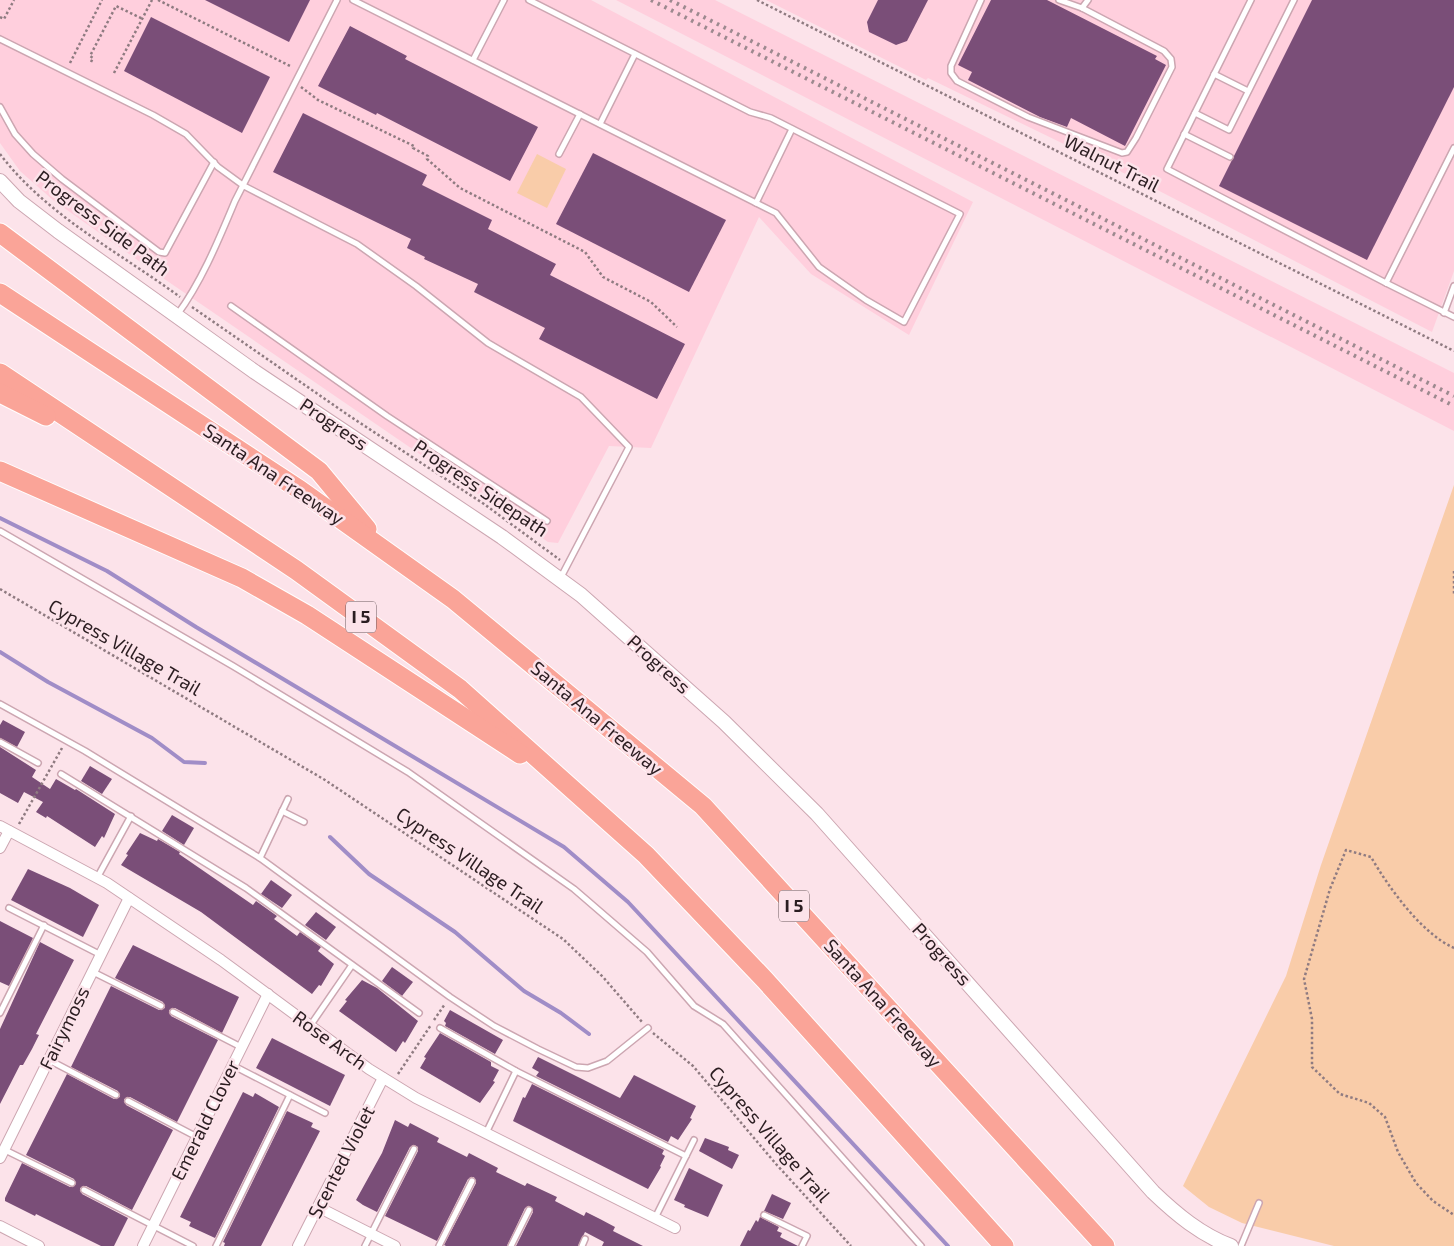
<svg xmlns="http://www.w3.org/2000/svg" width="1454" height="1246" font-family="'Exo 2',sans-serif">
  <rect width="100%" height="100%" fill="#fce3ea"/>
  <g fill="#ffcfdd">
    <polygon points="0,0 591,0 973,202 909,335 811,274 759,217 651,448 609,446 558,543 548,542 160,276 53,200 20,171 0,143"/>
    <polygon points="616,0 715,0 1454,373 1454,431"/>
    <polygon points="766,0 1454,0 1454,271 1432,332 1140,181 928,78 926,80"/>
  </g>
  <g fill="#f9cca9">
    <polygon points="537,154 566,169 547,208 517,193"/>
    <polygon points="1454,485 1454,1246 1334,1246 1242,1223 1209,1207 1183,1186 1286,976 1321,865"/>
  </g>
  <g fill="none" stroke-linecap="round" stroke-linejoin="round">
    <g stroke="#a08dc7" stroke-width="4">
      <polyline points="0,518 107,571 196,627 564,847 628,902 948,1246"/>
      <polyline points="0,652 48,682 152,738 184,762 205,763"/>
      <polyline points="330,837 369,874 455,932 524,991 561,1013 589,1034"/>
    </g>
  </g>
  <g fill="#7a4e78">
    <polygon points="205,0 310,0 289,42"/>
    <polygon points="878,0 928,0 907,41 896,45 869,32 867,22"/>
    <polygon points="991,0 1047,0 1157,56 1155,59 1166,65 1125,146 1071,118 1067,127 1040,117 968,80 972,72 958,65"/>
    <polygon points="1312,0 1454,0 1454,87 1367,260 1219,186"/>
    <polygon points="151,17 270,77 242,133 124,71"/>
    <polygon points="350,26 407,56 405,59 538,127 510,181 377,113 376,115 318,86"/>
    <polygon points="303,113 427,175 422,185 492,220 488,229 556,264 550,275 685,344 657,399 539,339 545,328 474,292 478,284 424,259 425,257 407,248 411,239 273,172"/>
    <polygon points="593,153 726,220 689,292 556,224"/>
    <polygon points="3,720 25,732 17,747 0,738 0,725"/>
    <polygon points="0,747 36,770 32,777 50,789 56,779 75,790 76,789 115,814 104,838 102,836 95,847 47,816 46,818 36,812 43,802 24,792 18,803 0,793"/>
    <polygon points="90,766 112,779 102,794 81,781"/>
    <polygon points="172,815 194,828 184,845 162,831"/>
    <polygon points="140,833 157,841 158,839 180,852 179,854 253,905 256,901 277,916 274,919 297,936 300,932 321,947 318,951 334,964 321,986 319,985 312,994 201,912 121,865 128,855 126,854"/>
    <polygon points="28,869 70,888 99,905 83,937 11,900"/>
    <polygon points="271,880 292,895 282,908 261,894"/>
    <polygon points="316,912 336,927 326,940 305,925"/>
    <polygon points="0,921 33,938 9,986 0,982"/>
    <polygon points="40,942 74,960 36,1034 39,1035 32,1049 23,1065 20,1065 0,1104 0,1029"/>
    <polygon points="133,945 239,997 222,1033 175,1008 169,1010 171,1016 218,1040 177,1122 130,1097 124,1099 126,1105 173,1130 132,1210 86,1186 80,1188 82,1194 128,1218 114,1246 101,1246 36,1214 35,1216 5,1201 5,1198 22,1163 70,1187 76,1184 74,1179 26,1155 67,1074 114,1099 120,1097 118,1091 71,1067 111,986 159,1010 165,1008 163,1002 115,978"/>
    <polygon points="392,967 413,982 402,996 382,981"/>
    <polygon points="362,980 377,988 418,1021 405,1043 403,1041 396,1052 339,1011 347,1001 345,1000"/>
    <polygon points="450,1010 503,1040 495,1054 445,1026 446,1023 444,1021"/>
    <polygon points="440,1033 491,1062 491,1066 499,1070 493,1081 495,1082 480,1103 420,1068 426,1058 424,1057"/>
    <polygon points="272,1038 345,1075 330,1106 256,1068"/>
    <polygon points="538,1057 620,1098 634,1075 696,1106 690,1118 692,1119 678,1140 671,1136 668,1142 536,1076 539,1072 532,1068"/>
    <polygon points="532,1084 664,1150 662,1154 665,1156 660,1166 661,1167 648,1189 513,1121 523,1097 525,1098"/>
    <polygon points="243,1092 253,1097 255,1093 279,1107 215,1238 189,1226 191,1222 180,1217"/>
    <polygon points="287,1111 313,1123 311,1127 320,1131 261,1246 224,1246 225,1243 223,1242"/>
    <polygon points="395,1120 408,1127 410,1123 439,1138 437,1142 467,1157 469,1153 498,1168 496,1172 525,1186 527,1183 557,1197 555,1201 584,1216 586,1212 600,1219 615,1227 613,1231 643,1246 602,1246 604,1242 585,1232 578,1246 516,1246 533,1212 529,1206 525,1208 507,1246 446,1246 444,1245 476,1183 474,1177 468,1179 437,1241 385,1216 418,1151 418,1147 414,1145 410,1147 377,1212 363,1205 356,1200 382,1153"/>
    <polygon points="705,1138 729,1147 728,1150 739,1155 732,1169 699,1151"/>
    <polygon points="689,1168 723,1185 708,1217 684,1207 685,1205 674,1200"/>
    <polygon points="772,1194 791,1203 783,1219 764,1211"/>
    <polygon points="760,1217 779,1227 777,1231 782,1233 780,1237 798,1246 740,1246 748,1230 750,1231 756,1220 758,1222"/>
  </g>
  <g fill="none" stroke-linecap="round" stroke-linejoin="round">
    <defs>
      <g id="service">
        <polyline points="353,0 776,213 819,267 866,300 904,322 960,214 771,118 750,112 529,0"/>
        <polyline points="981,0 951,66 951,73 957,81 1028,117 1122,153 1127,152 1136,138 1172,67 1171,59 1164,51 1082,8 1059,0"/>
        <polyline points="1251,0 1167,169 1386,283 1454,148"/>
        <polyline points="1082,8 1088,0"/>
        <polyline points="0,39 153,115 186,134 218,167 244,186 357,244 416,286 488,343 581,397 629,447 560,579"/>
        <polyline points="473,60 504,0"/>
        <polyline points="1214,74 1248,91"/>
        <polyline points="0,107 15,134 33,154 62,179 159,252 165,253 214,162"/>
        <polyline points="1195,113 1229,130 1294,0"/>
        <polyline points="600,124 635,54"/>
        <polyline points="1184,134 1230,157"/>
        <polyline points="559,154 580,114"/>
        <polyline points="756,203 792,129"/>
        <polyline points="1386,283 1454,317"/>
        <polyline points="231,306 387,416 547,521"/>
        <polyline points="1444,313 1454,286"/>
        <path d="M177 315C202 281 219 239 235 201L337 0"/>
        <polyline points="0,531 233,666 408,772 574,889 647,952 694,1006 723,1024 921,1246"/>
        <polyline points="0,704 85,751 260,858 450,997 494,1026 538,1049 576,1067 588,1068 607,1061 648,1028"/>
        <polyline points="0,742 38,763"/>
        <polyline points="61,774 246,888 419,1013"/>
        <polyline points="282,811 304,822"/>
        <polyline points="260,858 288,799"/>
        <polyline points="97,878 131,816"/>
        <polyline points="9,908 101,955"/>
        <polyline points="93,972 161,1006"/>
        <polyline points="173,1012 241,1047"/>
        <polyline points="0,1013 44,925"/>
        <polyline points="310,1026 352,965"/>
        <polyline points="440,1028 516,1071 686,1156"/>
        <polyline points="49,1060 116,1095"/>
        <polyline points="232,1065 325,1113"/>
        <polyline points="128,1101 197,1137"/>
        <polyline points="486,1133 516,1071"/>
        <polyline points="3,1149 72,1183"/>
        <polyline points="84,1190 193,1246"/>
        <polyline points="764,1215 807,1236 802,1246"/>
        <polyline points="655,1218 694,1140"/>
        <polyline points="216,1246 290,1095"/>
        <polyline points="365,1246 414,1149"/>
        <polyline points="439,1246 472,1181"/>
        <polyline points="511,1246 529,1210"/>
        <polyline points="582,1246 585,1239"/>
        <polyline points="1241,1246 1259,1203"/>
      </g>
      <g id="minor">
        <polyline points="0,826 107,883 221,960 369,1069 416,1098 675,1228"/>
        <polyline points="0,848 9,831"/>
        <polyline points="0,1158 129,898"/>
        <polyline points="318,1207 395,1246"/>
        <polyline points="0,1226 39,1246"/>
        <polyline points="143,1246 268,994"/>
        <polyline points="298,1246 383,1078"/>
      </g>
      <path id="tertiary" d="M0 181 19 201 58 231 255 372 502 537 581 595 724 722 817 814 1153 1192C1176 1214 1201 1235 1231 1246"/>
      <g id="motorway">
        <polyline points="0,233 319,471 367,529"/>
        <polyline points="0,293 300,490 453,599 703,806 1105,1246"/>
        <polyline points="0,373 296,570 460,689 646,855 765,980 1004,1246"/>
        <polyline points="0,393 46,416"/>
        <polyline points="0,471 242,578 307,615 520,754"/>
      </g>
    </defs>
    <use href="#service" stroke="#cca6b1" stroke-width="8"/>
    <use href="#minor" stroke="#cca6b1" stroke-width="12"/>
    <use href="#tertiary" stroke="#cca6b1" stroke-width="16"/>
    <use href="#motorway" stroke="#fff" stroke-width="21"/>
    <g stroke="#8f7b81" stroke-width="2.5" stroke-dasharray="2.5 2.5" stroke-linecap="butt">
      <polyline points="158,0 290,66"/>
      <polyline points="757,0 1454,351"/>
      <polyline points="0,17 4,19 14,0"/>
      <polyline points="91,62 93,58 90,56 116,6 143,19"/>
      <polyline points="70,63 102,0"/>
      <polyline points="114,73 152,0"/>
      <polyline points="301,87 318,100 414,146 413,148 428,156 427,159 460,188 585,252 603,277 651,302 677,327"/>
      <path d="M0 154C46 215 119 252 180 297"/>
      <polyline points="192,307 351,417 484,504 560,560"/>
      <polyline points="1454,571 1454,595"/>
      <polyline points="0,589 325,780 563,939 603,977 642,1022"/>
      <polyline points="19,824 62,748"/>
      <path d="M1454 948C1421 933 1389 888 1371 857L1346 850 1330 889 1304 979 1312 1019V1067L1340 1094 1369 1103 1385 1117 1398 1152 1416 1183 1433 1201 1454 1215"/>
      <polyline points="434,1020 445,1004"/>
      <polyline points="653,1033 693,1066 776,1164 851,1246"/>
      <polyline points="398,1074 431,1025"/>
    </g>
    <use href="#service" stroke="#fff" stroke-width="5"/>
    <use href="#minor" stroke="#fff" stroke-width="10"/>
    <use href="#tertiary" stroke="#fff" stroke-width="14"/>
    <use href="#motorway" stroke="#faa498" stroke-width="19"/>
    <g stroke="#9d898f" stroke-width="4" stroke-dasharray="2.5 5" stroke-linecap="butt">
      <polyline points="651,0 1454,406"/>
      <polyline points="670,0 1454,396"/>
    </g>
  </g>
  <g text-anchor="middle" stroke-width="5" stroke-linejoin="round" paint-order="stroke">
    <g fill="#fce3ea" stroke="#6a585d" stroke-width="1">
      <rect x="346" y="601.5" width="30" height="31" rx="4"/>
      <rect x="779" y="890.5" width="30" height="31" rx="4"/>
    </g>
    <g font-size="18" font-weight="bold" fill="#2b1d21">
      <text x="361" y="623">I 5</text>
      <text x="794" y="912">I 5</text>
    </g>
    <g font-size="19" fill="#2b1d21" stroke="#fce3ea">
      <text transform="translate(1112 163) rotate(27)" y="7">Walnut Trail</text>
      <text transform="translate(103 223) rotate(37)" y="7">Progress Side Path</text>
      <text transform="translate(334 424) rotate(34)" y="7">Progress</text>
      <text transform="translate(274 474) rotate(34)" y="7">Santa Ana Freeway</text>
      <text transform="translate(481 488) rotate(34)" y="7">Progress Sidepath</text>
      <text transform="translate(125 647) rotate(30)" y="7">Cypress Village Trail</text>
      <text transform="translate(659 664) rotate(42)" y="7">Progress</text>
      <text transform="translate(597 718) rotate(40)" y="7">Santa Ana Freeway</text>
      <text transform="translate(470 860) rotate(34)" y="7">Cypress Village Trail</text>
      <text transform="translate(942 954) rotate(48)" y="7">Progress</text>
      <text transform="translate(883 1003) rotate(48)" y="7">Santa Ana Freeway</text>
      <text transform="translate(64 1028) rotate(-64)" y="7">Fairymoss</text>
      <text transform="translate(330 1040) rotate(36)" y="7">Rose Arch</text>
      <text transform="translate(205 1120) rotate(-64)" y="7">Emerald Clover</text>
      <text transform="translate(770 1134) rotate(49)" y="7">Cypress Village Trail</text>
      <text transform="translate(341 1162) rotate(-63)" y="7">Scented Violet</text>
    </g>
  </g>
</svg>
